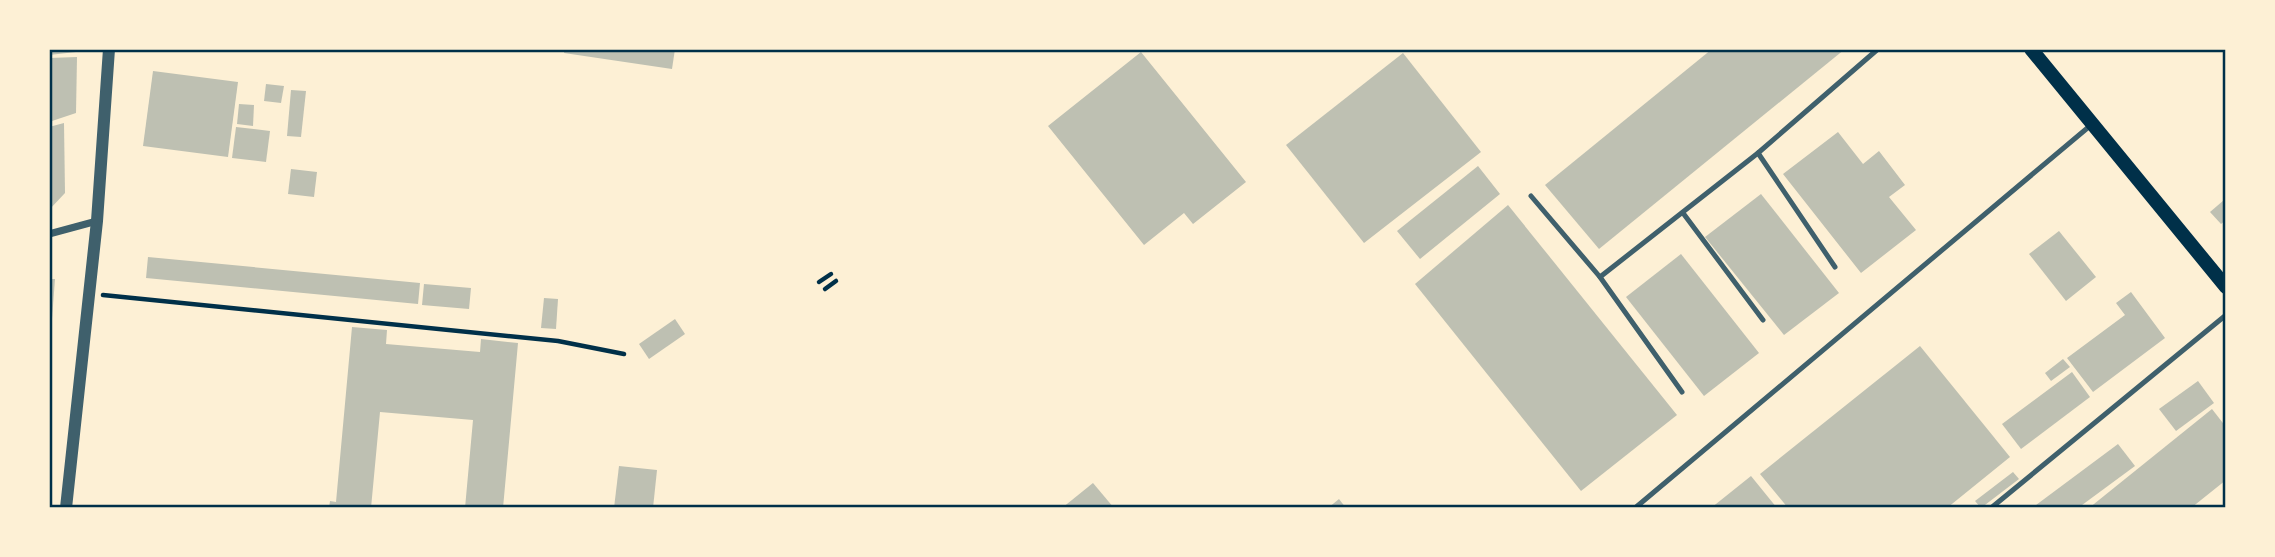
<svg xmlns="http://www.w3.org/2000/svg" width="2275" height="557" font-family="Signika,sans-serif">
  <rect width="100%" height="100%" fill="#fdf0d5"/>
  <g fill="#bec0b2">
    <polygon points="49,49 76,49 76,52 49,55"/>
    <polygon points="565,49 675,49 672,69 564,53"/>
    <polygon points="1712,49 1845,49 1599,249 1545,185"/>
    <polygon points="1141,52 1246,182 1193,224 1184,213 1144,245 1048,126"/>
    <polygon points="1403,53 1481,152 1364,243 1286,145"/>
    <polygon points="77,57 76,113 49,122 49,58"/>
    <polygon points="153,71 238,82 228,157 143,146"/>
    <polygon points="266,84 284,86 281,103 264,101"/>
    <polygon points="291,90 306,91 301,137 287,136"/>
    <polygon points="239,104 254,105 253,126 237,124"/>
    <polygon points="64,123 65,193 49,210 49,127"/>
    <polygon points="236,127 270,131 266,162 232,158"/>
    <polygon points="1838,132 1863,164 1879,151 1905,185 1889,197 1916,230 1861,273 1783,174"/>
    <polygon points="1478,166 1500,194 1420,259 1397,231"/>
    <polygon points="291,169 317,172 314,197 288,194"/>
    <polygon points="1761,194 1839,293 1784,335 1705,237"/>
    <polygon points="2224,200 2226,203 2226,220 2221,224 2210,212"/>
    <polygon points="1508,205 1677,415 1581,491 1415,284"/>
    <polygon points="2059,231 2096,277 2066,301 2029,254"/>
    <polygon points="1681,254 1759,353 1704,396 1626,297"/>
    <polygon points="148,257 420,283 418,304 146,278"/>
    <polygon points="49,279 55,279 52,319 49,319"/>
    <polygon points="424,284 471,288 469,309 422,305"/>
    <polygon points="2131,292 2165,338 2093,392 2067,358 2125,315 2116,303"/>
    <polygon points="544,298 558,299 556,329 541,328"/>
    <polygon points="675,319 685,334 649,359 639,344"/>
    <polygon points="49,324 52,324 51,342 49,342"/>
    <polygon points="352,327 387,330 386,344 480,352 481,339 518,343 503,508 465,508 473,420 380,412 371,508 329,508 330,501 336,502"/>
    <polygon points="1920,346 2010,457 1947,508 1788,508 1760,474"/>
    <polygon points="2063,359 2070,367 2051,381 2045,373"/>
    <polygon points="2072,372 2090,397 2021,449 2002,424"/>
    <polygon points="2198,381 2214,403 2176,431 2159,409"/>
    <polygon points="2212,409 2226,427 2226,480 2191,508 2089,508"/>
    <polygon points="2118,444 2135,466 2078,508 2032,508"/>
    <polygon points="619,466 657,470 653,508 614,508"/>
    <polygon points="2013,472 2019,479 1981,508 1975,501"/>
    <polygon points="1751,476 1777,508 1711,508"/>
    <polygon points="1093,483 1114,508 1062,508"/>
    <polygon points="1339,499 1346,508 1328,508"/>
  </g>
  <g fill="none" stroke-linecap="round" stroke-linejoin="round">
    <g stroke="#003049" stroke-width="4.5">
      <polyline points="819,282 831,274"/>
      <polyline points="825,289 836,281"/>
      <polyline points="103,295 558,341 624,354"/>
    </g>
    <g stroke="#3f606c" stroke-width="5">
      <polyline points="1758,153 1835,267"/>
      <polyline points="1531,196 1600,277 1682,392"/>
      <polyline points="1683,213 1763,320"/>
      <polyline points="1600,277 1758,153 1878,49"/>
      <polyline points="1635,508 2091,125"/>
      <polyline points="1991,508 2226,315"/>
    </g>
    <polyline stroke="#3f606c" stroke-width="7" points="49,234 97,221"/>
    <polyline stroke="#3f606c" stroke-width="12" points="66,508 97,221 109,49"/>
    <polyline stroke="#003049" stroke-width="14" points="2031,49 2226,287"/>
  </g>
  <rect width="2275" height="557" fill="none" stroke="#fdf0d5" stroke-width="102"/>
  <rect x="51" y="51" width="2173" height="455" fill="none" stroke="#003049" stroke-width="2.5"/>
</svg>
